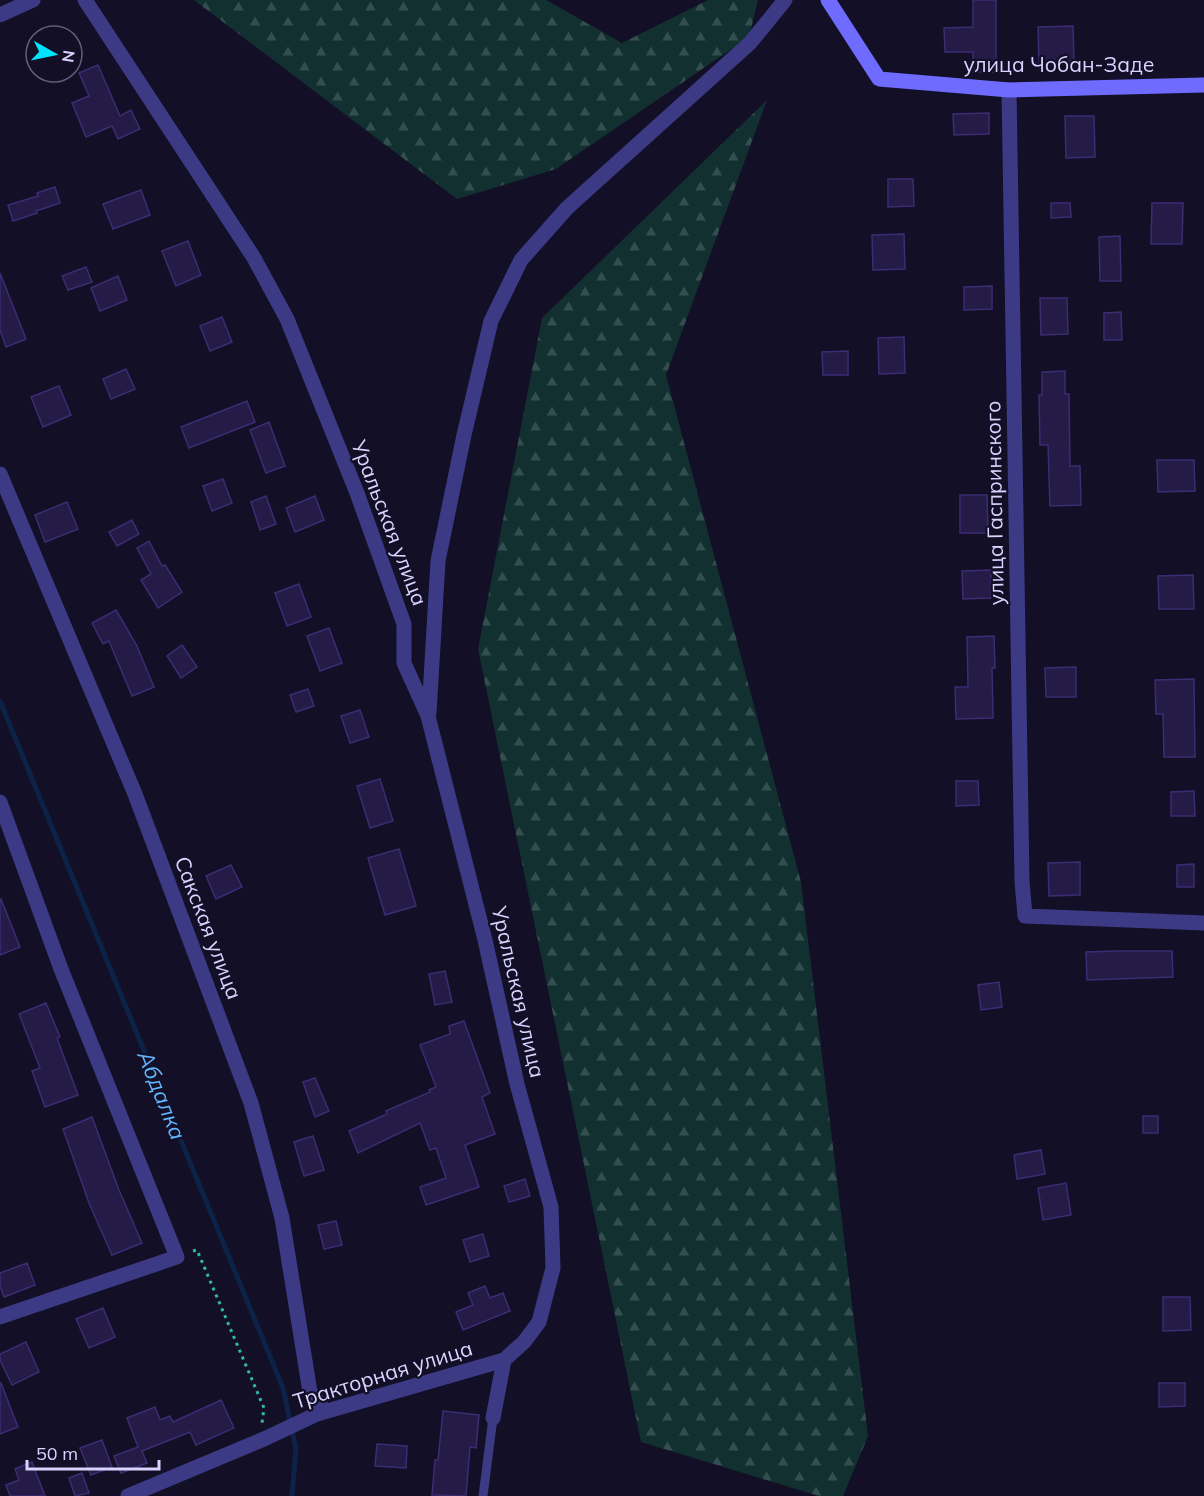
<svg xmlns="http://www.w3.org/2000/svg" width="1204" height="1496" font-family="Mulish,sans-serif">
  <defs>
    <pattern id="forest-firs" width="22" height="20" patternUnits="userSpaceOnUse" patternTransform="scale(1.5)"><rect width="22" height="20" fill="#12302f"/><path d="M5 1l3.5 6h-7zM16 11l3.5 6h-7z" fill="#344d4e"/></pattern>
  </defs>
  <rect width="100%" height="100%" fill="#130f26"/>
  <g fill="url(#forest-firs)">
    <polygon points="194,0 546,0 622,43 708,0 758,0 749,37 556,169 457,199"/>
    <polygon points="767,100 666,375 801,882 868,1436 843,1496 819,1496 641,1442 478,649 542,318"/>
  </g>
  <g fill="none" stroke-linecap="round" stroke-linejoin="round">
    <polyline stroke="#0c2248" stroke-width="5" points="0,701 283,1388 296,1449 292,1496"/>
  </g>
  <g fill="#241b47" stroke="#3b2d73" stroke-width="1.5">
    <polygon points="973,0 996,0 996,72 973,72 973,52 945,52 944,28 973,27"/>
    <polygon points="1073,26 1074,61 1039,62 1038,27"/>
    <polygon points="98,65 120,116 131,110 140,129 118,139 112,126 86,137 72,103 89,96 79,73"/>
    <polygon points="989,113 989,134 954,135 953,114"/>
    <polygon points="1065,116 1094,116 1095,157 1066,158"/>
    <polygon points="888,179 913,179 914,206 888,207"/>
    <polygon points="55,187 60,203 36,211 37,213 13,221 8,205 38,196 37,193"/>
    <polygon points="141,190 150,215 113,229 103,204"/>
    <polygon points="1051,203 1070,203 1071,217 1051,218"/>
    <polygon points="1152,203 1183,203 1182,244 1151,244"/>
    <polygon points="904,234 905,269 873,270 872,235"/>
    <polygon points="1120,236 1121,281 1100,281 1099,237"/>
    <polygon points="188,241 201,275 176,286 162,251"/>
    <polygon points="86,267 92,282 68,290 62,276"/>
    <polygon points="0,273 26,339 6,347 0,330"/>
    <polygon points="118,276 127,300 100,311 91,288"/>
    <polygon points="992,286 992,309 964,310 964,287"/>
    <polygon points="1040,298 1067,298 1068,334 1041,335"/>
    <polygon points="1121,312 1122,340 1104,340 1104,313"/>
    <polygon points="222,317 232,342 210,351 200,326"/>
    <polygon points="904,337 905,373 879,374 878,338"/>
    <polygon points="848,351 848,375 823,375 822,352"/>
    <polygon points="126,369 135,389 111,399 103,379"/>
    <polygon points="1065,371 1065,394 1069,394 1070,466 1080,466 1081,505 1050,506 1048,445 1040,445 1039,395 1042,395 1042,372"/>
    <polygon points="59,386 71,415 43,427 31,397"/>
    <polygon points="247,401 255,422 189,448 181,427"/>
    <polygon points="269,422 285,466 266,473 250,430"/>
    <polygon points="1157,460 1194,460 1195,491 1158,492"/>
    <polygon points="223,479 232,503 212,511 203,486"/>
    <polygon points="960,495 987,495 988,533 960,533"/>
    <polygon points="266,496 276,524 260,530 251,502"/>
    <polygon points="315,496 324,520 295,532 286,508"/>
    <polygon points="67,502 78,529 45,542 35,515"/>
    <polygon points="132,520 139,534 117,546 109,532"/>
    <polygon points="149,541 162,566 165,565 182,592 158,608 141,580 151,574 137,548"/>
    <polygon points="991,570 991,598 963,599 962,571"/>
    <polygon points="1193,575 1194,609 1159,609 1158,576"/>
    <polygon points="299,584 311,617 287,626 275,593"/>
    <polygon points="116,610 137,646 154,687 132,696 109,641 103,644 92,623"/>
    <polygon points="329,628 342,663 320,671 307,636"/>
    <polygon points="994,636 995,668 992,668 993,718 956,719 955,687 968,687 967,637"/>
    <polygon points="182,645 197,667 181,678 167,656"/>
    <polygon points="1076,667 1076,697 1046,697 1045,668"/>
    <polygon points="1194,679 1195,757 1164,757 1163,714 1156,714 1155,680"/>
    <polygon points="308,689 314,706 296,712 290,695"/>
    <polygon points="360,710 369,737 350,743 341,716"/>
    <polygon points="380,779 393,821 370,828 357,786"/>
    <polygon points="956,781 978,781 979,805 956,806"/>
    <polygon points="1194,791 1195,816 1171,816 1171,792"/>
    <polygon points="399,849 416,906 385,915 368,858"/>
    <polygon points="1080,862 1080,895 1049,896 1048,863"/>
    <polygon points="1194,864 1194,887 1177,887 1177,865"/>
    <polygon points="231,865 242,887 216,899 206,876"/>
    <polygon points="1,899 20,947 0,955 0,900"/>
    <polygon points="1117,951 1172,951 1173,977 1087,980 1086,952"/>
    <polygon points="445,971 452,1002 435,1005 429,974"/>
    <polygon points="999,982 1002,1007 981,1010 978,985"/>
    <polygon points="46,1003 60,1037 57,1038 78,1095 45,1107 32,1071 40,1068 19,1014"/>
    <polygon points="464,1021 490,1093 482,1097 495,1134 465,1145 479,1187 426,1205 420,1187 446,1178 436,1148 430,1150 420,1123 358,1153 349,1131 387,1114 386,1111 430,1092 429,1090 436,1087 420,1045 450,1034 449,1026"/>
    <polygon points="315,1078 329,1111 315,1117 303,1082"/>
    <rect x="1143" y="1116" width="15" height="17"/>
    <polygon points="92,1117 119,1190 142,1243 112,1255 89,1203 63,1129"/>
    <polygon points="313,1136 324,1170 304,1176 294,1142"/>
    <polygon points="1041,1150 1045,1174 1017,1179 1014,1155"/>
    <polygon points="525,1179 530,1196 509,1202 504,1186"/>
    <polygon points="1066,1183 1071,1215 1043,1220 1038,1188"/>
    <polygon points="336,1221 342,1245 324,1249 318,1225"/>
    <polygon points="483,1234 489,1256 470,1262 463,1240"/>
    <polygon points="27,1263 35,1285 4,1297 0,1286 0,1273"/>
    <polygon points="485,1286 490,1298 503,1293 510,1311 463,1330 456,1312 473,1305 468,1293"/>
    <polygon points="1163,1297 1190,1297 1191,1330 1163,1331"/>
    <polygon points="103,1308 115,1337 89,1348 76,1319"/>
    <polygon points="26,1342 39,1372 12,1385 0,1360 0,1354"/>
    <polygon points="1,1383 18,1427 0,1434 0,1384"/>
    <polygon points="1159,1383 1185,1383 1185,1406 1159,1407"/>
    <polygon points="221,1400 234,1428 196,1445 190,1432 142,1451 147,1463 121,1473 114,1456 138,1447 127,1418 155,1407 160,1420 170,1416 173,1422"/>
    <polygon points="443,1411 479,1415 476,1448 470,1447 466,1496 432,1495 435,1460 438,1460"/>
    <polygon points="102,1440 112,1467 91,1475 80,1448"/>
    <polygon points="377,1444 407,1446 406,1468 375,1466"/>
    <polygon points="32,1462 45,1496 10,1496 6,1485 19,1480 15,1469"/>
    <polygon points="82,1473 89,1493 75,1496 69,1478"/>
  </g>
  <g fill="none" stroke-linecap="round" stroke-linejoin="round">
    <polyline stroke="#2fb8b0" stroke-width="3" stroke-dasharray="3 4.5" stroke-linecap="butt" points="193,1251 197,1250 264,1408 262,1423"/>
    <polyline stroke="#3d3a85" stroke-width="9" points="483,1496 493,1418"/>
    <g stroke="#3d3a85" stroke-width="15">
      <polyline points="85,0 254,258 287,319 357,493 404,624 404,663 428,716 485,940 517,1084 551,1207 553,1268 539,1322 524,1342 504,1360 317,1414 264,1439 128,1496"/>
      <polyline points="0,15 33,0"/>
      <polyline points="1009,90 1022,881 1025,916 1204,923"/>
      <polyline points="0,474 135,794 251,1103 282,1218 310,1392 325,1411"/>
      <polyline points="429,713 438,561 464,435 491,321 521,260 567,208 750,43 785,0"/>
      <polyline points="0,802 61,969 177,1257 0,1317"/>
      <polyline points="493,1418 504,1360"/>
    </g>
    <polyline stroke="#6f6bff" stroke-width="15" points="828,0 879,79 1009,90 1204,85"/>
  </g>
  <g text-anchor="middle" stroke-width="4.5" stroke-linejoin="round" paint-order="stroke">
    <g font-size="21" fill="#d9d4ff" stroke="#130f26">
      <text x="1059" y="72">улица Чобан-Заде</text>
      <text transform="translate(995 503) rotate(-91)" y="7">улица Гаспринского</text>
      <text transform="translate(389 523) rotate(69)" y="7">Уральская улица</text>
      <text transform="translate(208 928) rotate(69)" y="7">Сакская улица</text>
      <text transform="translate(518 992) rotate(77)" y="7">Уральская улица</text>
      <text transform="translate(383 1375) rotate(-17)" y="7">Тракторная улица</text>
    </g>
    <g font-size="22" font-style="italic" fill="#62b6ff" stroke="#130f26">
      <text transform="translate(162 1095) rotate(68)" y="8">Абдалка</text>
    </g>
  </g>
  <g transform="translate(54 54) rotate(99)"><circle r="28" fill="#130f26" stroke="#625e7d" stroke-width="1.5"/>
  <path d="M0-4.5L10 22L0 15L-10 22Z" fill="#00e5ff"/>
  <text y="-9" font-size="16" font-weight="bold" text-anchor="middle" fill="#d9d4ff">N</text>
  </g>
  <path d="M27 1460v9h132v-9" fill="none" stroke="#d9d4ff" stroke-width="3"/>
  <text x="36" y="1460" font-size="18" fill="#d9d4ff" stroke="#130f26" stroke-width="4.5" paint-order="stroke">50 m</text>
</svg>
